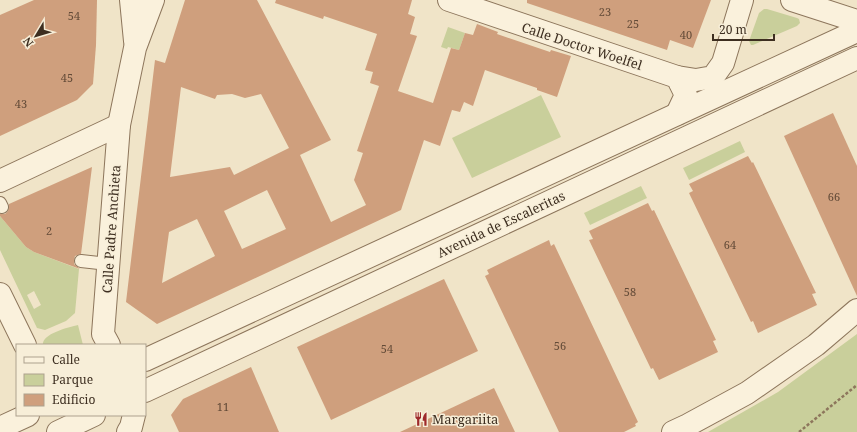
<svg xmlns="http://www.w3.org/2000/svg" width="857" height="432" font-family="'Noto Serif',serif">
  <rect width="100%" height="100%" fill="#f0e4c8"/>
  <g fill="#c9cf9b" fill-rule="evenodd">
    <polygon points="764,9 767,9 797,18 799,19 800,23 797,26 753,45 751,45 749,41 759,13"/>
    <polygon points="448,27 465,33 459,50 448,47 447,49 441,47"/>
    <polygon points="541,95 561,137 472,178 452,138"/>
    <polygon points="740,141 745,152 689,180 683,168"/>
    <polygon points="641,186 647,198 590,225 584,213"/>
    <path d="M0 216 26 247 34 252 79 269 75 313 66 321 45 330 37 328 0 250ZM34 291 41 305 34 309 27 295Z"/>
    <path d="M78 325 83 345H43C41 334 69 327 78 325Z"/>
    <polygon points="857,334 857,432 708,432 778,392"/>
  </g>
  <g fill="#cf9f7d" fill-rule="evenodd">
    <polygon points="34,0 97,0 96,45 93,84 77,100 0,136 0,15"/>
    <path d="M185 0H257L331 140 300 155 331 222 366 205 354 180 363 153 357 151 379 86 370 83 373 72 365 70 377 34 324 16 323 19 275 3 276 0H412L408 14 415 17 410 34 417 36 398 91 433 103 451 48 459 50 465 33 473 35 477 24 498 32 497 34 550 52 551 50 571 56 557 97 537 90V88L485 70 473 106 464 102 460 112 452 110 440 146 424 140 401 210 157 324 126 302 155 60 165 63ZM181 87 215 99 217 95 232 94 245 98 261 94 289 148 234 175 230 167 170 177ZM267 190 286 229 242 249 224 211ZM197 219 215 256 162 283 169 232Z"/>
    <polygon points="527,0 711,0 693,48 670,40 667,50 527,3"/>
    <polygon points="833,113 857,166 857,296 784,136"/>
    <polygon points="748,156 752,163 753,162 816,293 812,294 817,305 758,333 753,321 751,322 689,193 693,191 689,184"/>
    <polygon points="92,167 81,254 75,256 74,260 74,264 80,269 34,252 26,247 0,216 0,214 5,214 8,211 9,204"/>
    <polygon points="648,203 652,211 654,210 716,340 713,341 718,352 659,380 653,368 651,369 589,240 593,239 589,231"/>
    <polygon points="549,240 551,246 554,244 638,422 635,424 636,426 624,432 559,432 485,276 489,274 487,270"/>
    <polygon points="444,279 478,351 331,420 297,347"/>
    <polygon points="251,367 279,432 179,432 171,415 183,399"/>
    <polygon points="494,388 515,432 400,432"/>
  </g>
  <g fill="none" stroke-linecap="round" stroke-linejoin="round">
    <defs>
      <g id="service">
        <polyline points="0,203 2,207"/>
        <polyline points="81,261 108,264"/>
      </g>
      <g id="minor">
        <polyline points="131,0 135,41"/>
        <polyline points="449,0 677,77 686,95 677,114"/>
        <polyline points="792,0 857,21"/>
        <polyline points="677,77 696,80 713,77 723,63 742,0"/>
        <polyline points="0,181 119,125"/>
        <polyline points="0,294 25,345"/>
        <polyline points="109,345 103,334 119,125 135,48 153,0"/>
        <polyline points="128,432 131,427 134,415"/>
        <polyline points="673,432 688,425 747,393 816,345 857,310"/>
      </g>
      <g id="tertiary">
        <polyline points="145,360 857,31"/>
        <polyline points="145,391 857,58"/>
        <polyline points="0,428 28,415"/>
        <polyline points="58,432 94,415"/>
      </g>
    </defs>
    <use href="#service" stroke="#8d765c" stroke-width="14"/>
    <use href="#minor" stroke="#8d765c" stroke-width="24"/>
    <use href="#tertiary" stroke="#8d765c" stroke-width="24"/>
    <polyline stroke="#8d765c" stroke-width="2.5" stroke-dasharray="3 2" stroke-linecap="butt" points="799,432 857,385"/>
    <use href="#service" stroke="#faf1dc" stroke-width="12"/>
    <use href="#minor" stroke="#faf1dc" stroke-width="22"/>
    <use href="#tertiary" stroke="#faf1dc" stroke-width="22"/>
  </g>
  <defs>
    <symbol id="restaurant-bare" viewBox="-9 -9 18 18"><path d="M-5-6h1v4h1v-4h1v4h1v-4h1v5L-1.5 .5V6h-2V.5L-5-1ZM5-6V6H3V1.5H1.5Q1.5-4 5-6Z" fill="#9e2a2b" stroke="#f7eed8" stroke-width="2.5" paint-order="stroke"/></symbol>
  </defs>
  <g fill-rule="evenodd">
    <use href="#restaurant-bare" x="411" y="409" width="20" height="20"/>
  </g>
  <g text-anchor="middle" stroke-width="3" stroke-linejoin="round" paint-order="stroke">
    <g font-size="11" fill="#624a37">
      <text x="605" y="16">23</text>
      <text x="74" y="20">54</text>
      <text x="633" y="28">25</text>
      <text x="686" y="39">40</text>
      <text x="67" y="82">45</text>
      <text x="21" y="108">43</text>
      <text x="834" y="201">66</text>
      <text x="49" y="235">2</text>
      <text x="730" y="249">64</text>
      <text x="630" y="296">58</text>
      <text x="560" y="350">56</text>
      <text x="387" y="353">54</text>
      <text x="223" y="411">11</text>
    </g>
    <g font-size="13" fill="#3d2e20" stroke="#f7eed8">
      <text transform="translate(582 46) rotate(18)" y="5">Calle Doctor Woelfel</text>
      <text transform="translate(501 224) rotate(-25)" y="5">Avenida de Escaleritas</text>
      <text transform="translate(111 229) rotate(-86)" y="5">Calle Padre Anchieta</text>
    </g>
    <g font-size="13" fill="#3d2e20" stroke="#f7eed8" text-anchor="start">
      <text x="432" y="424">Margariita</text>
    </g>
  </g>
  <rect x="16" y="344" width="130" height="72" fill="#f7eed8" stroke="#ada18e"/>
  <rect x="24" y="357" width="20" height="6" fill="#faf1dc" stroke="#ada18e"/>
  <text x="52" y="364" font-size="12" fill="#3d2e20">Calle</text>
  <rect x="24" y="374" width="20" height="12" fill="#c9cf9b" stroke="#ada18e"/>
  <text x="52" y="384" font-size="12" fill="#3d2e20">Parque</text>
  <rect x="24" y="394" width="20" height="12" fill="#cf9f7d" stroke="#ada18e"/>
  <text x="52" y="404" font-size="12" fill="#3d2e20">Edificio</text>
  <g transform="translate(36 36) rotate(232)" stroke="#f7eed8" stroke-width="3" paint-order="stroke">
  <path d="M0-3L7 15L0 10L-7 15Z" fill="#3d2e20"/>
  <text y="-6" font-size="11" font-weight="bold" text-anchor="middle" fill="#3d2e20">N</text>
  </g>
  <path d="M713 34v6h61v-6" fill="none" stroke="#3d2e20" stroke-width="2"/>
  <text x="719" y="34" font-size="12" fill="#3d2e20" stroke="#f7eed8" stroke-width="3" paint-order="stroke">20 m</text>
</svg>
